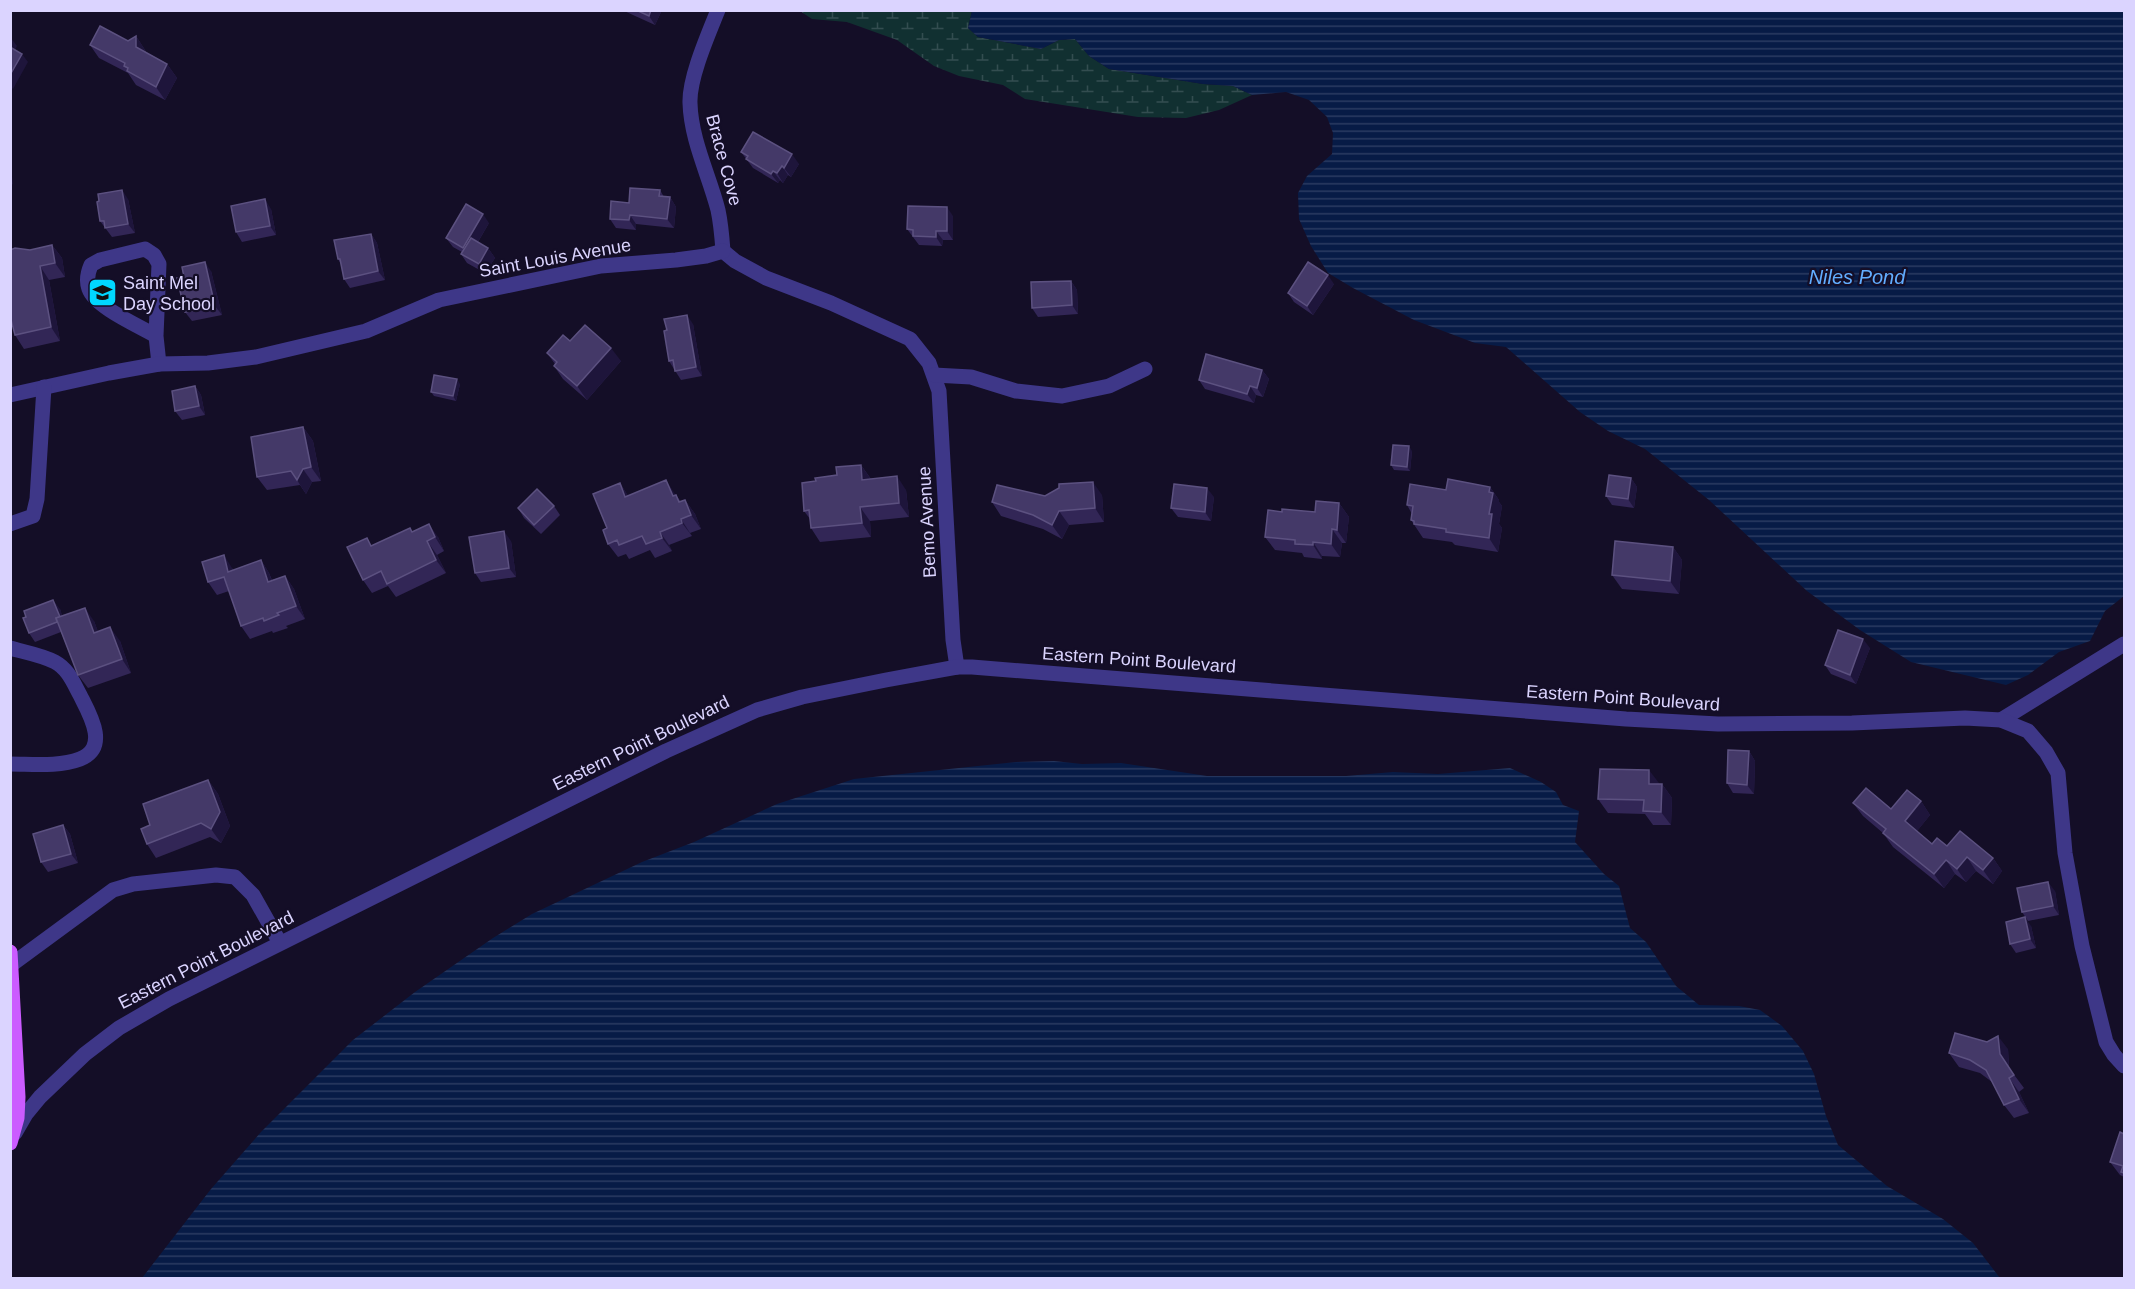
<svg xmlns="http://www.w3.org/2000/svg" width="2135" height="1289" font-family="Helvetica,sans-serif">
  <defs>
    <pattern id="wetland-marsh" width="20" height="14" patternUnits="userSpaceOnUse" patternTransform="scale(1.5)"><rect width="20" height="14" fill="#113031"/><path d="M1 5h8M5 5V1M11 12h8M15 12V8" fill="none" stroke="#334d50"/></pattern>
    <pattern id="water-rules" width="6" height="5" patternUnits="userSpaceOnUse" patternTransform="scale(1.5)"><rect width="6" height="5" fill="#071b46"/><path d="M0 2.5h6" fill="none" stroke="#2b3b62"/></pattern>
  </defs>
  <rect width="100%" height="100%" fill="#140e27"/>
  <polygon fill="url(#wetland-marsh)" points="800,11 972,11 968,28 978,37 1041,49 1059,40 1075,39 1089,56 1109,69 1203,84 1233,86 1252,95 1219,110 1186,118 1138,117 1025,99 1003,85 959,76 934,66 897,40 847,22 812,19"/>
  <g fill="url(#water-rules)">
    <polygon points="972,11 2124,11 2124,596 2105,611 2090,641 2059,652 2028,675 2006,685 1911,662 1860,630 1807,591 1709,500 1645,449 1608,431 1580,412 1506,347 1475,343 1414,320 1353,288 1328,273 1311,246 1299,219 1298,193 1307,176 1332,154 1333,133 1327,117 1309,100 1286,92 1252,95 1233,86 1203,84 1109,69 1089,56 1075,39 1059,40 1041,49 978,37 968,28"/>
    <polygon points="1054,761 1082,764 1121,763 1207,776 1346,776 1393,772 1438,774 1510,768 1541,782 1556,792 1563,805 1579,811 1575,842 1604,874 1619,886 1630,928 1646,942 1676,986 1699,1005 1739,1006 1760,1010 1782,1026 1803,1051 1814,1074 1826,1116 1838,1145 1887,1186 1943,1219 1973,1243 2000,1278 142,1278 211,1189 261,1132 353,1040 415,992 493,938 532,914 642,862 694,842 777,804 854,779 1016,762"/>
  </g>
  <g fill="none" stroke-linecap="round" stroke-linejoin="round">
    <g stroke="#3e3788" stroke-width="15">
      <path d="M718 10C708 35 689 78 690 103 691 140 709 175 718 210 721 224 722 237 723 251"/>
      <polyline points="723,251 735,261 766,278 831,303 910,339 929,363 939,391 953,640 957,667"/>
      <path d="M156 336C139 326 95 307 89 289 86 281 88 272 91 265L100 260 145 249 154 255 159 264 156 336 159 364"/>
      <polyline points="934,375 971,377 1016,391 1062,396 1109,386 1145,369"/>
      <polyline points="10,395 109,373 159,364 208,363 256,357 366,331 439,300 601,266 676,260 706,256 723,251"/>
      <polyline points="10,524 33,516 37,499 44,387"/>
      <path d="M10 648C24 652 42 655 55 662 68 669 73 682 80 695 89 713 110 747 80 759 59 767 32 764 10 764"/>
      <polyline points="2001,720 2124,644"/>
      <polyline points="11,965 113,890 133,884 216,875 235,877 253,895 280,943"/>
      <polyline points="15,1133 26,1114 40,1097 85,1054 119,1028 169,999 666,751 757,710 802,697 886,680 957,667 972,667 1626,719 1718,724 1852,723 1965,718 2001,720 2028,731 2046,752 2058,773 2065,853 2082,946 2106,1042 2114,1055 2124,1066"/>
    </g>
    <polyline stroke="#cb5bff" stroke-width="15" points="10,952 18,1097 17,1118 10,1143"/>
  </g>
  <g fill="#322656">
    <polygon points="622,10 662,10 655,25"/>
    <polygon points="136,36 145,50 146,52 167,64 177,78 165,100 136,85 128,73 99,58 90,45 128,41"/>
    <polygon points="741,152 799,164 791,177 788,175 783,183 780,180 778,183 753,168"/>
    <polygon points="660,190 664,197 670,197 676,207 674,228 636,224 636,230 616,228 610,219 629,203"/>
    <polygon points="128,199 135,233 112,237 100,221"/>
    <polygon points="271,209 276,235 242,242 236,232"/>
    <polygon points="953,216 953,240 943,240 942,246 919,245 907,229"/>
    <polygon points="489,223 478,242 488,248 495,258 485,273 467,263 461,254 462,252 453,247 446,238"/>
    <polygon points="371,234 377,243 385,280 350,288 344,279 341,264 338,259"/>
    <polygon points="52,245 62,258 65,277 49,280 60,341 24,349 15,335 30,250"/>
    <polygon points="211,271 222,315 192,321 185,312"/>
    <polygon points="1071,281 1077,290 1078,314 1038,317 1032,308"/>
    <polygon points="1334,284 1313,315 1294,302 1288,293"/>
    <polygon points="693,324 702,376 681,380 669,361"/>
    <polygon points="570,341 621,361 587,400 563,379 554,366 555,364 547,353"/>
    <polygon points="1262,370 1269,379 1263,397 1256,395 1254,403 1205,389 1199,380"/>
    <polygon points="460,384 456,401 434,396 431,392"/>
    <polygon points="195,386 201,395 205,415 182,420 175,411"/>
    <polygon points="303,427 313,441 321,481 312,482 306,494 300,485 267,490 257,477"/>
    <polygon points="1412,451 1410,471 1394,470 1391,465"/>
    <polygon points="861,465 871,479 906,490 909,517 870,521 871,537 820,542 811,528 810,519 804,511 816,481 837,475"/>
    <polygon points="1631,478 1637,487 1634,508 1612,505 1606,496"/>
    <polygon points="620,483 628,496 676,495 681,502 685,500 695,514 701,529 690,533 692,536 669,545 672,551 655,558 650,550 629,559 626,554 618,557 608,544 607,528"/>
    <polygon points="1490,487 1499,500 1499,502 1502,506 1499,524 1502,528 1498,552 1455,545 1452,542 1423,538 1411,520 1412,514 1407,505 1446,490"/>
    <polygon points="1059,488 1102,495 1104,522 1069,525 1062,539 1043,529 1001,516 992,502 1045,496"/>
    <polygon points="1214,497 1211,521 1178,517 1171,508"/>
    <polygon points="1339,503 1349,517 1346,543 1342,543 1340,557 1322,556 1322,559 1304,557 1302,553 1275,550 1265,537 1282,512 1315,512"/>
    <polygon points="554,506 560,515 541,534 524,518 518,508"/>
    <polygon points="412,531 438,537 444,551 437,555 446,573 396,597 388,586 372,593 363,580 373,545"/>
    <polygon points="511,541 516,577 481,582 475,573"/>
    <polygon points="1673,547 1682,560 1679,594 1622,589 1612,575"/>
    <polygon points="261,560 269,573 272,580 285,576 294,589 305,619 286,626 288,628 273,633 272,631 250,639 241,626 229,591 217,595 208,582 232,568 233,570"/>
    <polygon points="60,609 62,616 94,621 98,632 120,641 131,673 88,688 78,675 61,632 35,642 29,633"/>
    <polygon points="1870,648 1856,684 1831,674 1825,665"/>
    <polygon points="1749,751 1755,761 1754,794 1733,793 1727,783"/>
    <polygon points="208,780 218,794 230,826 221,843 210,837 156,858 147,844 150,825"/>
    <polygon points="1659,783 1659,784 1662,784 1672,798 1671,825 1653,825 1645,814 1608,813 1598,799"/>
    <polygon points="1921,801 1930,815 1917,831 1932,844 1993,858 2002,871 1993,884 1976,871 1966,882 1955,874 1944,888 1893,847 1883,833 1863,816 1853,803 1891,809"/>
    <polygon points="63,825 70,834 78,863 48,872 41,862"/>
    <polygon points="2055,891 2059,915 2028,921 2022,912"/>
    <polygon points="2031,926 2036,948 2016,953 2010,944"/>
    <polygon points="2008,1049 2009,1068 2024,1088 2019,1092 2029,1113 2014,1118 2004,1105 1992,1082 1980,1073 1959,1067 1949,1053"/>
    <polygon points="2124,1134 2124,1177 2120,1175 2110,1162"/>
  </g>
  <g fill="#1e153b">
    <polygon points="651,10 662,10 655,25 649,16"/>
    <polygon points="136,36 145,50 146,60 136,47"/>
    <polygon points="10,38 11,38 17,46 13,54 10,50"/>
    <polygon points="22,54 28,62 13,89 10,86 10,75"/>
    <polygon points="167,64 177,78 165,100 156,87"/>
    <polygon points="792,154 799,164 791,177 784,168"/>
    <polygon points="782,166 788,175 783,183 777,173"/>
    <polygon points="11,168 13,185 10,181"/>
    <polygon points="773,171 780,180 778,183 771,174"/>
    <polygon points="122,190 128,199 135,233 128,224"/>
    <polygon points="670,197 676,207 674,228 667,219"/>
    <polygon points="265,199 271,209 276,235 270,226"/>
    <polygon points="947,207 953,216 953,240 947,231"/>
    <polygon points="483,214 489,223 469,257 463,248"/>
    <polygon points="630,215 636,224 636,230 629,220"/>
    <polygon points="936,231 943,240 942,246 936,237"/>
    <polygon points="371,234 377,243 385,280 378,271"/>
    <polygon points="52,245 62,258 65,277 55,263"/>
    <polygon points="488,248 495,258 485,273 479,264"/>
    <polygon points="205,262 211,271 222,315 215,306"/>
    <polygon points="40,266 49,280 60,341 51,327"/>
    <polygon points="1328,275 1334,284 1313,315 1307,306"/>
    <polygon points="1071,281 1077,290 1078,314 1072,305"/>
    <polygon points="687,315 693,324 702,376 696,367"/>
    <polygon points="611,348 621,361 587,400 577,386"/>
    <polygon points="1262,370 1269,379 1263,397 1257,388"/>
    <polygon points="457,379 460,384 456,401 453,396"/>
    <polygon points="195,386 201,395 205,415 199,406"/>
    <polygon points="1250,386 1256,395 1254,403 1247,394"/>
    <polygon points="303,427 313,441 321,481 311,467"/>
    <polygon points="1409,446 1412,451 1410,471 1407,467"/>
    <polygon points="861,465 870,478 872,494 862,480"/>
    <polygon points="303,469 312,482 306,494 297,480"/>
    <polygon points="897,476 906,490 909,517 899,503"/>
    <polygon points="1631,478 1637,487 1634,508 1628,499"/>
    <polygon points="666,480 675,494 682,510 673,496"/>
    <polygon points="1093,482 1102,495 1104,522 1095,508"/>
    <polygon points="620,483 629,497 625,497"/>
    <polygon points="1490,487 1499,500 1499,502 1502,506 1499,524 1502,528 1498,552 1489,538 1489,492"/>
    <polygon points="1207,488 1214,497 1211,521 1205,512"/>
    <polygon points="685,500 695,514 701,529 691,515"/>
    <polygon points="1339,503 1349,517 1346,543 1337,530"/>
    <polygon points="860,507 870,521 871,537 862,523"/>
    <polygon points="1059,511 1069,525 1062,539 1052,525"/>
    <polygon points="681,519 690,533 692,536 682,523"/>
    <polygon points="429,524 438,537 444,551 435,537"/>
    <polygon points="1332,529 1342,543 1340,557 1331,544"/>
    <polygon points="504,531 511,541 516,577 509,568"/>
    <polygon points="660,532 669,545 672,551 662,538"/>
    <polygon points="427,541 437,555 446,573 436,560"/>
    <polygon points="1313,542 1322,556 1322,559 1313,545"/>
    <polygon points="1673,547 1682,560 1679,594 1670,581"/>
    <polygon points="224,555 232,568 237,585 228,572"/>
    <polygon points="261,560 269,573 277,595 268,582"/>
    <polygon points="285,576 294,589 305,619 296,606"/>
    <polygon points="53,600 60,609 67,629 61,620"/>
    <polygon points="85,608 94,621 104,647 94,633"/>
    <polygon points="110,627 120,641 131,673 122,659"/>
    <polygon points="1863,639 1870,648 1856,684 1850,675"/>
    <polygon points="1749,751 1755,761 1754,794 1747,785"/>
    <polygon points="1649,770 1659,783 1658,798 1649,784"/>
    <polygon points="208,780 218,794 230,826 221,843 211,829"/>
    <polygon points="1662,784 1672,798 1671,825 1661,812"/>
    <polygon points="1921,801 1930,815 1914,835 1905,821"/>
    <polygon points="63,825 70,834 78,863 71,854"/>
    <polygon points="1967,857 1976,871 1966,882 1957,869"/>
    <polygon points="1993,858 2002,871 1993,884 1983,870"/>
    <polygon points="1946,860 1955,874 1944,888 1934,874"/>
    <polygon points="2048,882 2055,891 2059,915 2053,906"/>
    <polygon points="2025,917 2031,926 2036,948 2030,939"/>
    <polygon points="1998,1036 2008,1049 2009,1068 2000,1054"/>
    <polygon points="2009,1078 2019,1092 2029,1113 2019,1099"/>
  </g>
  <g fill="#443968" stroke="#5c5180" stroke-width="1.5">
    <polygon points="636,10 651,10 649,16"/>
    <polygon points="100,26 128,41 136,36 136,47 167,64 156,87 127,71 128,68 124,66 125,63 90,45"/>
    <polygon points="10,47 22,54 10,75"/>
    <polygon points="753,132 792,154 784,168 782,166 777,173 773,171 771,174 746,159 748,156 741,152"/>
    <polygon points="630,188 660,190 659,196 670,197 667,219 630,215 629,220 610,219 611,201 629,203"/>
    <polygon points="122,190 128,224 105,228 104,221 100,221 97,202 99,201 98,194"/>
    <polygon points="265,199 270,226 236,232 231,206"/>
    <polygon points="466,204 483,214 463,248 446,238"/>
    <polygon points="908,206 947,207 947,231 936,231 936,237 913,236 913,230 907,229"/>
    <polygon points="371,234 378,271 344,279 340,259 338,259 334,240"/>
    <polygon points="471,238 488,248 479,264 461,254"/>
    <polygon points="52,245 55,263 40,266 51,327 15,335 10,316 10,250 15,248 30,250"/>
    <polygon points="205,262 215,306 185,312 177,278 184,277 182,267"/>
    <polygon points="1308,262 1328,275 1307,306 1288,293"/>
    <polygon points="1071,281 1072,305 1032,308 1031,282"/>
    <polygon points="687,315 696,367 675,371 673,360 669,361 664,331 667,330 664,319"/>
    <polygon points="585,325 611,348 577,386 554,366 557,362 547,353 563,335 570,341"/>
    <polygon points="1206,354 1262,370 1257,388 1250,386 1247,394 1199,380"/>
    <polygon points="434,375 457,379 453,396 431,392"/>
    <polygon points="195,386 199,406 175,411 172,391"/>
    <polygon points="303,427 311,467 303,469 297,480 291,471 257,477 251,437"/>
    <polygon points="1393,445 1409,446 1407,467 1391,465"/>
    <polygon points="861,465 862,480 897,476 899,503 860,507 862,523 811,528 809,510 804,511 802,483 816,481 815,478 837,475 836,467"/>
    <polygon points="1609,475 1631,478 1628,499 1606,496"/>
    <polygon points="1448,479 1490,487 1489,492 1493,493 1489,514 1492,514 1489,538 1446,532 1446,529 1414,524 1414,521 1411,520 1413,506 1407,505 1410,484 1446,490"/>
    <polygon points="666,480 673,496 676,495 679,502 685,500 691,515 681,519 682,523 660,532 662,538 646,544 642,536 619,545 617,540 608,544 603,530 607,528 593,494 620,483 625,497"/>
    <polygon points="1093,482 1095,508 1059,511 1052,525 1033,515 992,502 997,485 1045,496 1059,488 1059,484"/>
    <polygon points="1174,484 1207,488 1205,512 1171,508"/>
    <polygon points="537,489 554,506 534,525 518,508"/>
    <polygon points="1316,501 1339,503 1337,530 1332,529 1331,544 1313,542 1313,545 1295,544 1295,540 1265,537 1268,510 1282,512 1282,509 1315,512"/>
    <polygon points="429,524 435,537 427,541 436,560 387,584 381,571 363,580 347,547 367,538 371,546 410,528 412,532"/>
    <polygon points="504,531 509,568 475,573 469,537"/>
    <polygon points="1615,541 1673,547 1670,581 1612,575"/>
    <polygon points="224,555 228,572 261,560 268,582 285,576 296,606 277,613 279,615 264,621 263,618 241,626 224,577 208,582 202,562"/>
    <polygon points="53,600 60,617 56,618 57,622 29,633 23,618 26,617 24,611"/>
    <polygon points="85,608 94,633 110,627 122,659 78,675 56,618"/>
    <polygon points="1838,630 1863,639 1850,675 1825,665"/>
    <polygon points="1728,750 1749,751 1747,785 1727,783"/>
    <polygon points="1600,769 1649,770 1649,784 1662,784 1661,812 1643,811 1644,800 1598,799"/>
    <polygon points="208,780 220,812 211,829 201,823 147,844 141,829 150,825 143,804"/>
    <polygon points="1866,788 1891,809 1907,790 1921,801 1905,821 1932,844 1937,838 1947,846 1960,831 1993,858 1983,870 1967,857 1957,869 1946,860 1934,874 1883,833 1886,829 1853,803"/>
    <polygon points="63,825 71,854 41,862 33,834"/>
    <polygon points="2048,882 2053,906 2022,912 2017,888"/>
    <polygon points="2025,917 2030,939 2010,944 2006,922"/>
    <polygon points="1955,1033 1987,1042 1998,1036 2000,1054 2014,1075 2009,1078 2019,1099 2004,1105 1986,1070 1970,1060 1949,1053"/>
    <polygon points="2120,1132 2124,1134 2124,1173 2121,1172 2123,1166 2110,1162"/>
  </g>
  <defs>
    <symbol id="school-square" viewBox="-11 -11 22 22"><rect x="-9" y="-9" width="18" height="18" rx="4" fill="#00d7ff" stroke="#140e27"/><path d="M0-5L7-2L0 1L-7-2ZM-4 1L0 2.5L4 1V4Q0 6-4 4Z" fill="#111"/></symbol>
  </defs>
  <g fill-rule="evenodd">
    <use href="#school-square" x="86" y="276" width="33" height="33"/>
  </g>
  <g text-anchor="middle" stroke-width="4.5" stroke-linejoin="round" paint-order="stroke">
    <g font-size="18" fill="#dbd4ff" stroke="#140e27">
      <text transform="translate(724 160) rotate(75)" y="6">Brace Cove</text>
      <text transform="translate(555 258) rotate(-10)" y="6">Saint Louis Avenue</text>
      <text transform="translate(927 522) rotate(-93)" y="6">Bemo Avenue</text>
      <text transform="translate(1139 660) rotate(4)" y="6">Eastern Point Boulevard</text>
      <text transform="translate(1623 698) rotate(4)" y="6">Eastern Point Boulevard</text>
      <text transform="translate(641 743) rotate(-26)" y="6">Eastern Point Boulevard</text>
      <text transform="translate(206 960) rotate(-27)" y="6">Eastern Point Boulevard</text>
    </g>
    <g font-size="18" fill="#dbd4ff" stroke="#140e27" text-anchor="start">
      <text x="123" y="289">Saint Mel<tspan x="123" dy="21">Day School</tspan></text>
    </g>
    <g font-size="20" font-style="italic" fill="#62adff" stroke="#140e27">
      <text x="1857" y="284">Niles Pond</text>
    </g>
  </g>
  <rect width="2135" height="1289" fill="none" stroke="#dbd4ff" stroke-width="24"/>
</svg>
